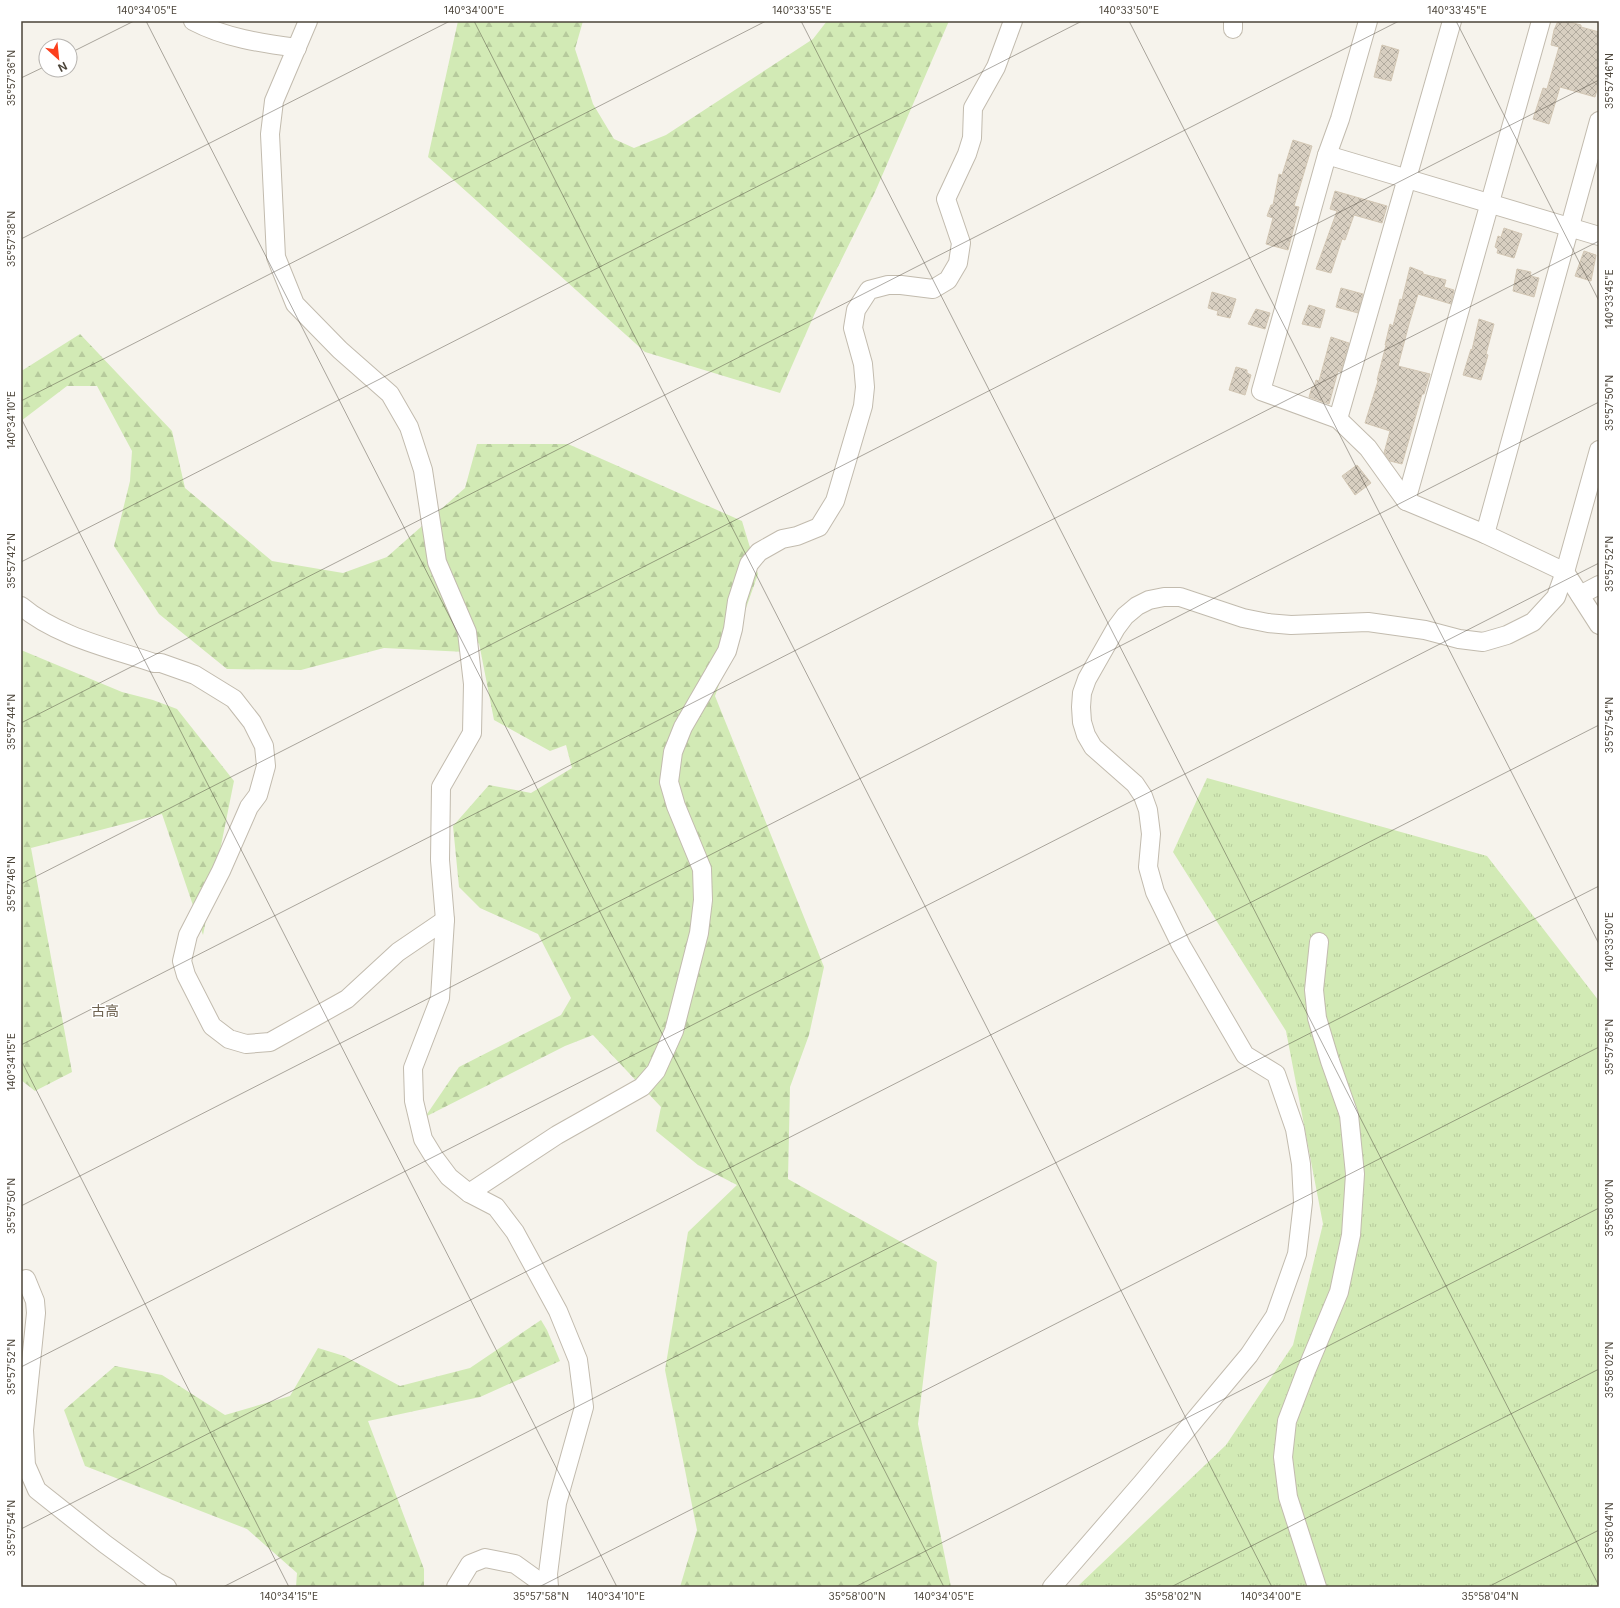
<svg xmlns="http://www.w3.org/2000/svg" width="1620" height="1608" font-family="Inter,'Noto Sans JP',sans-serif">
  <defs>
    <pattern id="grass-tufts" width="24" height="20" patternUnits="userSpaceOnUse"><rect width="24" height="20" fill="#d2eab5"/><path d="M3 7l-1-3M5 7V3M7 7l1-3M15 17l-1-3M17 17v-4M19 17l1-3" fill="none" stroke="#b6ca9c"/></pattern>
    <pattern id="forest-firs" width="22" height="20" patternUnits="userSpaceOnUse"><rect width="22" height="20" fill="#d2eab5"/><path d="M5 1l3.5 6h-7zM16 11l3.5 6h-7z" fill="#b6ca9c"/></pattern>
    <pattern id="building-cross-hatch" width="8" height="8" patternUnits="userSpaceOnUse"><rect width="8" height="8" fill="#d8cfc1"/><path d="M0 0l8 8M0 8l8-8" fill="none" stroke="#b1aa9e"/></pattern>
  </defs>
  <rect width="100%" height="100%" fill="#f6f3ec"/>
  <polygon fill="url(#grass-tufts)" points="1207,778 1487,856 1599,1001 1599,1587 1077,1587 1226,1445 1293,1345 1323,1224 1286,1031 1173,852"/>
  <g fill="url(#forest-firs)">
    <polygon points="458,21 583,21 575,49 593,104 614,139 634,148 666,135 813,39 827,21 949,21 875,192 815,313 780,393 645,352 428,157"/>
    <polygon points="80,334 172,431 185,488 272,561 343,573 387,557 465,488 477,444 568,444 742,521 758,574 715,696 824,967 809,1035 790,1087 788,1179 937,1262 918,1424 951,1587 680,1587 697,1530 665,1370 688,1232 737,1185 698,1165 656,1131 661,1107 593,1035 565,1046 425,1117 459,1067 561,1015 571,998 538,934 480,908 459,887 453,826 489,785 531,793 572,768 566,745 550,751 494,720 479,643 466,652 384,648 301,670 227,669 159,614 114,546 130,481 132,451 97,386 67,386 21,421 21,370 23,370"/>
    <polygon points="21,650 122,692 153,700 177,709 234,781 203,935 162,814 31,848 72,1072 35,1091 21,1080"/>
    <polygon points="541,1320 547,1330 560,1361 480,1397 368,1421 424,1569 424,1587 296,1587 297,1573 247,1529 85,1466 64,1410 115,1366 162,1375 225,1415 290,1396 318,1348 344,1356 400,1386 470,1368"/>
  </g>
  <g fill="url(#building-cross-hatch)" stroke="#d3c7b4">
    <polygon points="1558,21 1566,21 1581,25 1581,27 1599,32 1599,83 1595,97 1560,87 1549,124 1533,119 1543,88 1547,89 1559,47 1551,45 1554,30"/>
    <polygon points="1382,45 1399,50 1391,81 1374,77"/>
    <polygon points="1293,140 1312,146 1294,206 1299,207 1288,250 1266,244 1273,218 1267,216 1271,205 1273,205 1279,174 1282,175"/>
    <polygon points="1335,191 1387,206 1382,223 1354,215 1345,240 1342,239 1331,273 1316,269 1337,211 1330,209"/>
    <polygon points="1504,228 1522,234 1514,258 1497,253 1498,249 1495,247 1498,236 1501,237"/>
    <polygon points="1584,251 1596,255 1591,281 1575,276"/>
    <polygon points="1410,267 1423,272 1423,274 1446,280 1444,287 1454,290 1451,304 1418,294 1409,324 1398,366 1430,374 1424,394 1422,394 1402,464 1390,461 1384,453 1390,431 1365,423 1378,381 1377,380 1386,345 1385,345 1390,324 1393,326 1400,299 1402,300"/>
    <polygon points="1517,269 1531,272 1530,276 1539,278 1534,297 1513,291"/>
    <polygon points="1341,288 1363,294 1358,313 1336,307"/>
    <polygon points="1212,292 1236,299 1230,318 1217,315 1218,311 1208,308"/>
    <polygon points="1309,305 1325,310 1320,328 1302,324"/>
    <polygon points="1256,309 1270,313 1265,329 1248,324"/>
    <polygon points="1479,319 1494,324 1486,354 1488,355 1481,380 1463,375 1471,349 1472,350"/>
    <polygon points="1331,337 1349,343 1341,372 1338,371 1329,404 1309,397 1312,387 1314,387 1316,380 1319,381"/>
    <polygon points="1236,367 1247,370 1247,373 1251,375 1245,395 1229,390"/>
    <polygon points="1357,465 1371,483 1355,495 1342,476"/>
  </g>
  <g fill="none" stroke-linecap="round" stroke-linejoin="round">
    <defs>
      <g id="minor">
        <path d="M193 21C225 38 261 43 297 48"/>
        <polyline points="308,21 274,101 270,134 276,257 295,304 340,350 390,394 409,427 423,470 437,562 467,632 473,684 472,733 441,787 440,860 445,920 440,998 413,1068 414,1101 423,1139 434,1157 449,1177 469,1193 496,1207 515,1232 558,1311 578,1360 584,1407 557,1503 548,1574 549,1587"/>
        <polyline points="1368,21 1340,119 1327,155 1261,391 1338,419 1368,448 1406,501 1485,534 1565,572 1599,625"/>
        <polyline points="1233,29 1233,21"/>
        <polyline points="1327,155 1599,236"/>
        <polyline points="1338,419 1452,21"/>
        <polyline points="1406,501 1541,21"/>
        <polyline points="1485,534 1599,121"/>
        <polyline points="1580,595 1599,585"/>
        <path d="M21 606C58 637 110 648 154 663H161L195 675 234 699 252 722 264 746 266 766 258 795 249 807 221 871 188 935 182 961 186 975 212 1026 229 1039 246 1044 270 1042 347 999 398 952 445 920"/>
        <polyline points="469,1193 557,1135 642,1087 656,1071 674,1031 699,933 703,900 702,869 676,806 669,782 673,752 683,727 727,651 733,629 737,601 749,564 759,552 782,539 797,536 819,527 835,501 863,406 865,387 863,364 853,328 856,310 869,290 888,285 901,285 933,289 948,280 958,263 961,243 946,199 967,154 972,138 973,108 996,67 1013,21"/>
        <polyline points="21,1281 26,1279 35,1301 36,1313 24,1430 26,1465 37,1490 105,1544 157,1582 167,1587"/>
        <polyline points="456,1587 470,1564 485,1558 515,1564 547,1587"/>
        <polyline points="1052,1587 1142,1483 1249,1355 1275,1316 1297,1254 1303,1202 1301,1164 1295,1129 1276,1074 1245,1055 1181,945 1155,892 1148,867 1151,834 1148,810 1143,796 1135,784 1093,747 1086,735 1082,722 1081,707 1082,693 1087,679 1116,628 1125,616 1137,606 1149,600 1164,597 1180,597 1243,618 1268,623 1291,625 1368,622 1425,630 1459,639 1483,642 1507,635 1533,622 1556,597 1565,572 1599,450"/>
        <polyline points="1317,1587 1288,1497 1283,1457 1287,1421 1306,1371 1339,1292 1351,1235 1355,1174 1349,1115 1330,1061 1317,1018 1314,990 1319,942"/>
      </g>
    </defs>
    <use href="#minor" stroke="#c2bbae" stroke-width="20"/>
    <use href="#minor" stroke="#fff" stroke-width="18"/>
  </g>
  <path fill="none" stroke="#4b4439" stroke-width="1" stroke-opacity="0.45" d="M146 21 944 1587M474 21 1272 1587M801 21 1599 1586M1129 21 1599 944M1456 21 1599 301M70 53 134 21M21 78 46 66M21 239 450 21M21 401 766 21M21 418 617 1587M21 562 1082 21M21 723 1399 21M21 884 1599 80M21 1045 1599 241M21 1060 289 1587M21 1206 1599 402M21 1367 1599 563M21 1529 1599 725M223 1587 1599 886M539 1587 1599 1047M855 1587 1599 1208M1171 1587 1599 1369M1488 1587 1599 1530"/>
  <g text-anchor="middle" stroke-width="3" stroke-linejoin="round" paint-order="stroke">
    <g font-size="14" fill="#6e6250" stroke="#fff">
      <text x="105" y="1016">古高</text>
    </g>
  </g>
  <rect width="1620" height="1608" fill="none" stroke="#ffffff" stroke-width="44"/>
  <g transform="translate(58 58) rotate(153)"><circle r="19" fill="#ffffff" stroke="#b7b4b0"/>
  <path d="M0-3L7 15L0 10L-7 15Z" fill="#fc3f1d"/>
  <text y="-6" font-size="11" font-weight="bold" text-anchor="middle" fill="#4b4439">N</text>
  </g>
  <rect x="22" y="22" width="1576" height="1564" fill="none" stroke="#4b4439" stroke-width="1.5"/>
  <g font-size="10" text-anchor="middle" fill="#4b4439">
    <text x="147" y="14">140°34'05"E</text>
    <text x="474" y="14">140°34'00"E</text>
    <text x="802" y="14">140°33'55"E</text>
    <text x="1129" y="14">140°33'50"E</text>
    <text x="1457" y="14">140°33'45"E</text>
    <text transform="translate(11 78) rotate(-90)" y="4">35°57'36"N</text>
    <text transform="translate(1609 81) rotate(-90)" y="4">35°57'46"N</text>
    <text transform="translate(11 239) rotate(-90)" y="4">35°57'38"N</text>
    <text transform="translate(1609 299) rotate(-90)" y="4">140°33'45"E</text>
    <text transform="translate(1609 403) rotate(-90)" y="4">35°57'50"N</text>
    <text transform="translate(11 420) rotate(-90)" y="4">140°34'10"E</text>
    <text transform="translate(11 561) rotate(-90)" y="4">35°57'42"N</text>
    <text transform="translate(1609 564) rotate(-90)" y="4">35°57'52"N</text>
    <text transform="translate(11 722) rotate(-90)" y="4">35°57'44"N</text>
    <text transform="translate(1609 725) rotate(-90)" y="4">35°57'54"N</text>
    <text transform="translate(11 884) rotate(-90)" y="4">35°57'46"N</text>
    <text transform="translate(1609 942) rotate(-90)" y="4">140°33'50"E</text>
    <text transform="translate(1609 1047) rotate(-90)" y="4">35°57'58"N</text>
    <text transform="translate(11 1062) rotate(-90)" y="4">140°34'15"E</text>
    <text transform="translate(11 1206) rotate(-90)" y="4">35°57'50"N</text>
    <text transform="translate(1609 1208) rotate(-90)" y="4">35°58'00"N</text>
    <text transform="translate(11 1367) rotate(-90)" y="4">35°57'52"N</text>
    <text transform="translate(1609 1370) rotate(-90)" y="4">35°58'02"N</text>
    <text transform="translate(11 1528) rotate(-90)" y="4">35°57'54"N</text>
    <text transform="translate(1609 1531) rotate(-90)" y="4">35°58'04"N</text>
    <text x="289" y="1600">140°34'15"E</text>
    <text x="541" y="1600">35°57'58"N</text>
    <text x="616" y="1600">140°34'10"E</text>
    <text x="857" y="1600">35°58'00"N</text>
    <text x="944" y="1600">140°34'05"E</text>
    <text x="1173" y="1600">35°58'02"N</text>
    <text x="1271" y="1600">140°34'00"E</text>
    <text x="1490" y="1600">35°58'04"N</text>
  </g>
</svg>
